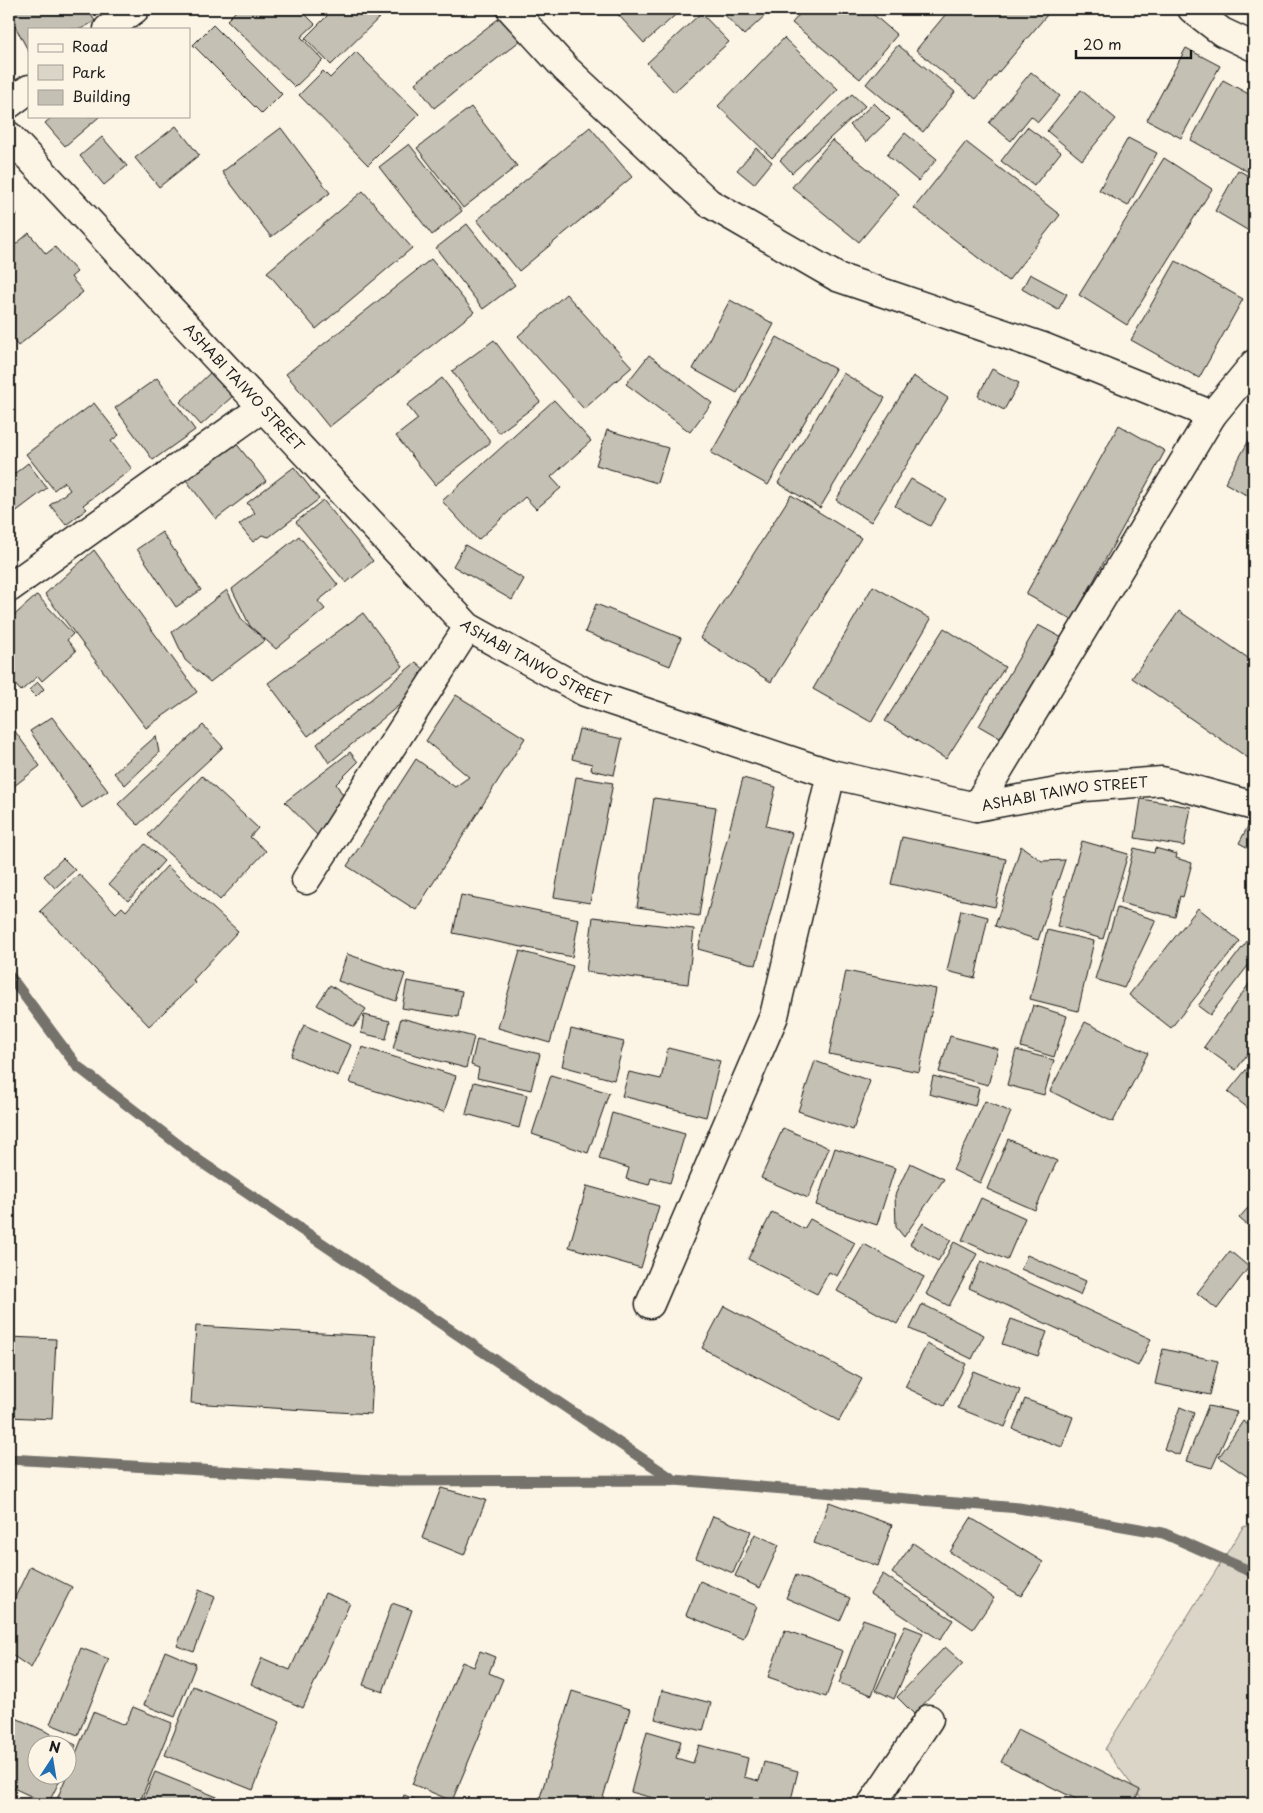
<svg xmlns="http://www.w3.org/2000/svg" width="1263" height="1813" font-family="'Playpen Sans',sans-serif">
  <rect width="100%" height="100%" fill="#fcf5e5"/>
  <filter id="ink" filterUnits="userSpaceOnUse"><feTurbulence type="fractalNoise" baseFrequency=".02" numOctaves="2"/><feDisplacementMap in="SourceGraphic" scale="10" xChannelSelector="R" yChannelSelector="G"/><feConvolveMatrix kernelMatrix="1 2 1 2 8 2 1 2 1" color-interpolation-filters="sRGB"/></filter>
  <g filter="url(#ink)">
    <polygon fill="#dbd5c8" stroke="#7c7872" points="1254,1524 1254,1804 1146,1804 1105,1749 1243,1527"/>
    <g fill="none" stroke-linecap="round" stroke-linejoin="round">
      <g stroke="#75726c" stroke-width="11">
        <polyline points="9,975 77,1066 198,1160 674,1480"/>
        <polyline points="9,1459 392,1481 674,1480 1019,1508 1163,1533 1254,1573"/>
      </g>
    </g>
    <g fill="#c4c0b3" stroke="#1c1c1c">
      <polygon points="9,9 87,9 95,21 81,29 29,29 29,52 9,15"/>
      <polygon points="238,9 273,9 277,13 281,9 300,9 315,24 301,37 323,60 295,87 227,20"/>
      <polygon points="334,9 388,9 331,65 305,38"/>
      <polygon points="613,9 682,9 644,43"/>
      <polygon points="719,9 772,9 744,35"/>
      <polygon points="804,9 867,9 897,35 860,79 792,23"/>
      <polygon points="950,9 1052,9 976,99 916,50"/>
      <polygon points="701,13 729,42 674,92 647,63"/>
      <polygon points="502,16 521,40 434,108 415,83"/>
      <polygon points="213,25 282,94 262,114 193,45"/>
      <polygon points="784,38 838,89 772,158 718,106"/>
      <polygon points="898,45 955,92 923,132 866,84"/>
      <polygon points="1186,48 1220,66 1181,138 1147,120"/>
      <polygon points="356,52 419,114 368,165 299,95 323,71 330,78"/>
      <polygon points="1031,72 1060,96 1038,122 1031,116 1011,141 989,123"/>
      <polygon points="1223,80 1254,97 1254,175 1191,140"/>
      <polygon points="1081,90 1116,119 1082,160 1047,131"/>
      <polygon points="852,94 865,106 792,173 780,160"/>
      <polygon points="874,103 890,119 866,142 850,125"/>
      <polygon points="471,107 517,166 463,208 417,148"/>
      <polygon points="53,116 99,116 99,117 65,146 45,123"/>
      <polygon points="176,126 199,155 159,187 135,158"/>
      <polygon points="590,127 632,177 519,271 477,220"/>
      <polygon points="1027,127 1061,152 1034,186 1001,161"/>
      <polygon points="281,128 330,193 271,237 222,172"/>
      <polygon points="905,133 937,159 918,181 887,155"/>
      <polygon points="102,137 127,166 104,185 80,156"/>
      <polygon points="1128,138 1157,153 1128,206 1099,190"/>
      <polygon points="832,140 899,194 859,242 792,187"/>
      <polygon points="966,142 1060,215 1008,281 914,208"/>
      <polygon points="409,144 462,211 432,235 379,167"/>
      <polygon points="756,148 772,162 754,184 737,170"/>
      <polygon points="1164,158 1212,189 1127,325 1079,295"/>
      <polygon points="1238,170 1254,179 1254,234 1215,211"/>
      <polygon points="363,191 412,248 316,329 267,272"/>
      <polygon points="9,205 17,214 9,222"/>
      <polygon points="467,224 515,285 483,309 436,248"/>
      <polygon points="29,233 46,254 55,247 77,272 71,277 83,292 18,346 9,335 9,250"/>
      <polygon points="431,259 474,312 329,427 286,374"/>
      <polygon points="1176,261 1243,299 1199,378 1131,340"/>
      <polygon points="1030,274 1067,294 1058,310 1022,289"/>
      <polygon points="566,294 632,367 584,409 518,336"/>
      <polygon points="730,300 774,324 737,393 693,369"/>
      <polygon points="777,337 835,369 768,485 711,453"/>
      <polygon points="494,340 540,402 499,433 452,371"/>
      <polygon points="649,355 712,403 690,432 626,384"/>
      <polygon points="992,369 1019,383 1004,410 978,396"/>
      <polygon points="212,371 234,395 201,425 180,402"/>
      <polygon points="843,373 885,398 820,508 778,483"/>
      <polygon points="913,376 948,398 871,522 836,500"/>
      <polygon points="157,378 195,430 153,460 115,408"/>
      <polygon points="442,378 491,442 435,485 396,436 418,419 407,405"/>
      <polygon points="554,400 591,441 551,477 561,488 536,509 525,497 478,540 442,501"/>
      <polygon points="94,403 119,435 111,441 132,469 83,505 87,509 66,525 50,505 70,490 64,482 54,490 26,454"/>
      <polygon points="1119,425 1165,451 1072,620 1026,594"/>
      <polygon points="607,430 668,448 657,483 596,465"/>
      <polygon points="1252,435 1254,436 1254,486 1248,496 1225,483"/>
      <polygon points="235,442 266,481 216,519 186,480"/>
      <polygon points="28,463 47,488 10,516 9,514 9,478"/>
      <polygon points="294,467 319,499 269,537 262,535 253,542 239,525 255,513 247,503"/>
      <polygon points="911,479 946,499 930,526 895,506"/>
      <polygon points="791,495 861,538 771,682 700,638"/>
      <polygon points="323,500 373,561 346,583 296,522"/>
      <polygon points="162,532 201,590 176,607 137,549"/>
      <polygon points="299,536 338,585 318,601 325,609 276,649 250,626 232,589"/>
      <polygon points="465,545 524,579 512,600 453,566"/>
      <polygon points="94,550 197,692 146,728 45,594"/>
      <polygon points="873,586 931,619 871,722 813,689"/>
      <polygon points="227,590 242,620 265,640 210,682 185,660 172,632"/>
      <polygon points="37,595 73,634 67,640 76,651 42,681 38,676 21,691 9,678 9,667 12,664 9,660 9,620"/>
      <polygon points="596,604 681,638 670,666 585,632"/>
      <polygon points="1179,611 1254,662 1254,762 1132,678"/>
      <polygon points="363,613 403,666 308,736 268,683"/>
      <polygon points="1038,625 1064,639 1005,741 979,726"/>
      <polygon points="944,628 1005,667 946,759 885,721"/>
      <polygon points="416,662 427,672 409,697 329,763 317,744"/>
      <polygon points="38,682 44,689 36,697 29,690"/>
      <polygon points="456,695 525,738 416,910 347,866 416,759 455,787 469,777 426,741"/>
      <polygon points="52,717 108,791 82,808 30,731"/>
      <polygon points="9,723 40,766 9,790"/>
      <polygon points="203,725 223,747 138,825 118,804"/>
      <polygon points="579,729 622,739 614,775 591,770 592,764 572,759"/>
      <polygon points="156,736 159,753 125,785 114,773"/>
      <polygon points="350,752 358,762 336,784 343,795 318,836 285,802"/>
      <polygon points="202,776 258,828 250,837 266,851 220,900 148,835"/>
      <polygon points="576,777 613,783 590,903 554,897"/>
      <polygon points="743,778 776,787 766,826 792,833 756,965 698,949"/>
      <polygon points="654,798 716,807 699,916 637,907"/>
      <polygon points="1141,799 1191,807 1184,846 1135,838"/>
      <polygon points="1252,819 1254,820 1254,851 1239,843"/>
      <polygon points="902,837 1006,859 995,907 891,884"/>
      <polygon points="1082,841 1128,854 1103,939 1057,926"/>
      <polygon points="145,844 164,861 128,901 109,884"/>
      <polygon points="1021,846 1042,861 1065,860 1038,940 995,926"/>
      <polygon points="1134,848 1154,853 1155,848 1177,854 1176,858 1192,863 1183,897 1180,896 1175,917 1120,903"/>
      <polygon points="63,858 75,870 55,888 44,876"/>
      <polygon points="167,866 238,931 193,980 195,983 149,1026 40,911 79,874 116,913 122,907 126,911"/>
      <polygon points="461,895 579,919 572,957 453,933"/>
      <polygon points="1117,908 1156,920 1124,988 1095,979"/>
      <polygon points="1198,908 1240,941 1171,1028 1129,995"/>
      <polygon points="961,910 988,917 975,978 947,971"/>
      <polygon points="593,917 694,929 688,984 586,972"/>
      <polygon points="1047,930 1094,941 1078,1011 1030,999"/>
      <polygon points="1254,932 1254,958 1210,1015 1198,1006"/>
      <polygon points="520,951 573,966 550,1043 498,1028"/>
      <polygon points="347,954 405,974 396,1001 338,981"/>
      <polygon points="846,971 936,989 919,1072 829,1054"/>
      <polygon points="1254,977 1254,1045 1236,1070 1204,1047"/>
      <polygon points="407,981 462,991 458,1017 402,1008"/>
      <polygon points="330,985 366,1009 354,1027 317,1005"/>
      <polygon points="1033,1005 1067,1016 1054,1057 1021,1047"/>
      <polygon points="364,1015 390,1021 386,1039 361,1033"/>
      <polygon points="401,1018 474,1037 466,1068 393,1049"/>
      <polygon points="1085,1022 1148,1053 1113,1122 1050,1091"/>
      <polygon points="304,1025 351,1045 338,1076 291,1056"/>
      <polygon points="571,1029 624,1042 614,1080 562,1066"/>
      <polygon points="950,1036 998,1049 988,1085 939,1072"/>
      <polygon points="477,1039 540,1054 531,1090 477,1078 479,1068 471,1065"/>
      <polygon points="362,1047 456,1076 444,1112 350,1083"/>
      <polygon points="668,1048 720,1061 706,1117 622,1096 629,1072 661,1079"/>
      <polygon points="1016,1050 1054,1060 1044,1095 1007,1085"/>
      <polygon points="1254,1060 1254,1113 1228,1092"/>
      <polygon points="815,1061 870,1081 853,1130 798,1111"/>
      <polygon points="551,1075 609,1093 588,1153 532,1134"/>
      <polygon points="933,1076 979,1088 975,1106 929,1094"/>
      <polygon points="474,1082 527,1095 519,1128 466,1114"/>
      <polygon points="985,1101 1011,1112 980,1183 953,1170"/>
      <polygon points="612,1113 685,1134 670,1183 651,1178 649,1185 626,1179 629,1168 599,1159"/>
      <polygon points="783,1128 829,1148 808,1198 761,1178"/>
      <polygon points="1008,1139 1057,1161 1035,1210 987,1189"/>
      <polygon points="835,1148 895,1168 877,1225 816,1205"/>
      <polygon points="910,1163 944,1179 904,1237 896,1227 895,1195"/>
      <polygon points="587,1186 659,1206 641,1268 569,1247"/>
      <polygon points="981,1198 1025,1218 1007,1260 962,1240"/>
      <polygon points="1254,1201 1254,1231 1239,1218"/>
      <polygon points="772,1212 804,1229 810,1219 855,1243 837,1276 829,1272 817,1294 748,1259"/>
      <polygon points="923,1223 951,1240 938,1261 910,1244"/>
      <polygon points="954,1242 977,1254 949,1306 926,1294"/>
      <polygon points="864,1244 924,1277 897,1324 837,1291"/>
      <polygon points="1230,1251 1249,1267 1217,1309 1197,1293"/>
      <polygon points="1027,1255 1086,1281 1080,1295 1021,1269"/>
      <polygon points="981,1261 1151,1339 1138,1366 969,1288"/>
      <polygon points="922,1304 984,1335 972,1359 910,1329"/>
      <polygon points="724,1306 862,1379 839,1421 702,1348"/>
      <polygon points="1011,1319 1047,1332 1038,1356 1002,1344"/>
      <polygon points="196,1326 375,1336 371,1414 191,1403"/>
      <polygon points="9,1337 56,1339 52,1419 9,1417"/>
      <polygon points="927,1344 966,1364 944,1406 905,1387"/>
      <polygon points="1163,1349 1218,1361 1210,1395 1155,1384"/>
      <polygon points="973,1371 1020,1390 1005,1427 958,1408"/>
      <polygon points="1025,1399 1073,1417 1062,1447 1013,1429"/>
      <polygon points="1208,1406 1237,1412 1212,1468 1186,1461"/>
      <polygon points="1180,1407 1194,1413 1179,1455 1164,1449"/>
      <polygon points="1243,1421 1254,1429 1254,1481 1219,1457"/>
      <polygon points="441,1488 486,1500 464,1555 422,1538"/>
      <polygon points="829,1502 892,1525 878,1566 814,1543"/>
      <polygon points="713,1516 751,1531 733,1573 696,1558"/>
      <polygon points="971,1518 1043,1562 1021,1596 950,1552"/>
      <polygon points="755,1534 779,1545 760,1588 735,1576"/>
      <polygon points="913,1543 994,1598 973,1629 892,1573"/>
      <polygon points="30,1566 72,1587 31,1668 9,1653 9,1610"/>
      <polygon points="883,1574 953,1620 940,1640 870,1594"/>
      <polygon points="796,1575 850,1598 840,1621 786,1598"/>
      <polygon points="700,1581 757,1606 743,1639 686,1615"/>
      <polygon points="199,1590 215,1597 194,1652 177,1646"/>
      <polygon points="325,1593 350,1603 303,1708 251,1684 262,1658 290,1670"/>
      <polygon points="392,1603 412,1610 383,1692 363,1685"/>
      <polygon points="863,1619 896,1631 872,1695 839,1683"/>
      <polygon points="905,1626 923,1633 894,1699 876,1690"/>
      <polygon points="785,1630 843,1651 826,1697 768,1677"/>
      <polygon points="945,1647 963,1663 914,1714 897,1697"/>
      <polygon points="81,1648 109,1659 78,1735 50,1724"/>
      <polygon points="165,1651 196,1664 175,1717 144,1705"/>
      <polygon points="480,1651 495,1657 489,1673 503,1679 452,1801 412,1784 462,1662 474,1667"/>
      <polygon points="193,1686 280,1722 253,1790 165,1755"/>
      <polygon points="662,1690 711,1703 703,1731 655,1719"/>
      <polygon points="572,1691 630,1709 601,1804 538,1804"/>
      <polygon points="133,1707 172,1723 139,1804 55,1804 93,1712 125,1725"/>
      <polygon points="16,1718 76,1745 68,1763 68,1746 38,1746 38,1776 62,1776 48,1804 9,1786 9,1734"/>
      <polygon points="1018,1729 1140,1790 1133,1804 1086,1804 1001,1762"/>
      <polygon points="647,1731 681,1741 676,1758 693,1763 699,1745 748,1758 744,1777 759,1781 764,1762 798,1771 790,1804 675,1804 631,1792"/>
      <polygon points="155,1772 227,1801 225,1804 141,1804"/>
      <polygon points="404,1795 427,1804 401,1804"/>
    </g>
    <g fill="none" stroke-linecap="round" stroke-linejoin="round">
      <defs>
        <g id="minor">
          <polyline points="511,9 566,69 709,203 837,277 1043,347 1212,415"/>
          <polyline points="1192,9 1222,32 1254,47"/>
          <polyline points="108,29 135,9"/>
          <polyline points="9,104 29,89"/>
          <path id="s1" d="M9 136 468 627 585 692 831 774 976 807 1084 787 1162 781 1254 806"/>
          <polyline points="9,588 262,408"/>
          <polyline points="976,807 1212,415 1254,364"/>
          <polyline points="306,880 468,627"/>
          <polyline points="650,1304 774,1016 831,774"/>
          <polyline points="872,1804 929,1719"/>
        </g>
      </defs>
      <use href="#minor" stroke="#1c1c1c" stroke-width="31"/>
      <use href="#minor" stroke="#fcf5e5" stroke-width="28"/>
    </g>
  </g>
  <g text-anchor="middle" stroke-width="4" stroke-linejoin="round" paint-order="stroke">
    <g font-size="14" fill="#1c1c1c" stroke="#fcf5e5">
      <text dy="5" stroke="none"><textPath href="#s1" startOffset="344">ASHABI TAIWO STREET</textPath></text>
      <text dy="5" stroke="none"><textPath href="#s1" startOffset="749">ASHABI TAIWO STREET</textPath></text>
      <text dy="5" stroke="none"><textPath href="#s1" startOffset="1304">ASHABI TAIWO STREET</textPath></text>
    </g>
  </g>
  <rect width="1263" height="1813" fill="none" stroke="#fcf5e5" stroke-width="30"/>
  <rect x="15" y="15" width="1233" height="1783" fill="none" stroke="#1c1c1c" stroke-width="2" filter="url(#ink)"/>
  <rect x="28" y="28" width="162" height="90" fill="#fcf5e5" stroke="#a29e95"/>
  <rect x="38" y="44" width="25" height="8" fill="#fcf5e5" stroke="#a29e95"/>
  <text x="72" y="52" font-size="15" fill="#1c1c1c">Road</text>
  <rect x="38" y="65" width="25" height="15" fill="#dbd5c8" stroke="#a29e95"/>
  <text x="72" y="78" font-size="15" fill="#1c1c1c">Park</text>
  <rect x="38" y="90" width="25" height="15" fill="#c4c0b3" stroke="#a29e95"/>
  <text x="72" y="102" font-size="15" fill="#1c1c1c">Building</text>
  <g transform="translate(52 1760) rotate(12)"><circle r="24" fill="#fcf5e5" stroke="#a29e95"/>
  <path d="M0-4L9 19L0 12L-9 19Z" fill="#1f6fb2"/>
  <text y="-8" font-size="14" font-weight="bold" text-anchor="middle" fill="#1c1c1c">N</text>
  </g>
  <path d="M1076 50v8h115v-8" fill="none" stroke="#1c1c1c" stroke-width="2.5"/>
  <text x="1083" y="50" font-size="15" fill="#1c1c1c" stroke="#fcf5e5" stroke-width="4" paint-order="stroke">20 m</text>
</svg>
